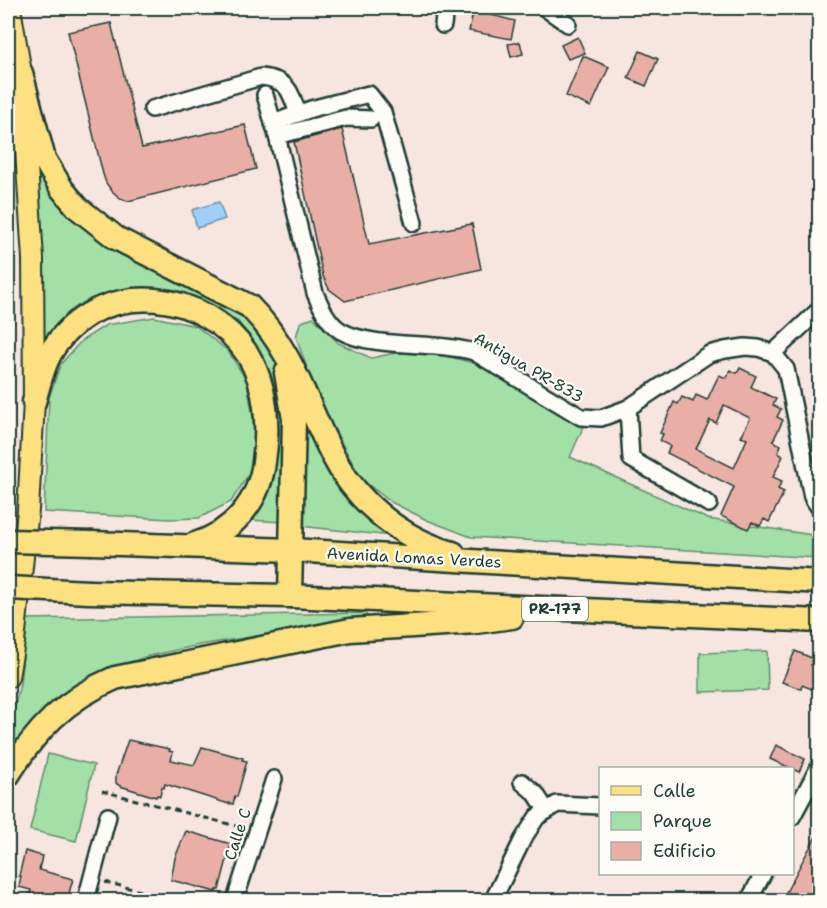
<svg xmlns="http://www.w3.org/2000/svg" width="827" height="908" font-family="'Shantell Sans',sans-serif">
  <rect width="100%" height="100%" fill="#f7e5df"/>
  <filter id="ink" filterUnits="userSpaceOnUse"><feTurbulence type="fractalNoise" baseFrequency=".0167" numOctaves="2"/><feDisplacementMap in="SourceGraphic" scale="12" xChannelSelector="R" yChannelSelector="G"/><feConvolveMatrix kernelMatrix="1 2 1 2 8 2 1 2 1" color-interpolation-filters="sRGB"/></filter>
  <g filter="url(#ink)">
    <g fill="#a2e0a7" stroke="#608e6e" stroke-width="1.5">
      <polygon points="34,164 75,215 247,315 272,347 280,371 285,399 283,522 249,520 266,494 275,465 273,400 259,353 238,321 188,295 156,288 106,297 71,311 44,337 41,238"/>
      <polygon points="154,317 196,326 228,351 247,381 253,419 255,464 231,502 199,518 170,519 44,512 49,398 60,365 81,341 106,325"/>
      <polygon points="313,317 338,343 371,358 396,353 439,354 477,364 585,423 570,457 708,519 819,536 819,558 471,537 427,520 391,502 361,479 317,397 296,337 300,323"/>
      <polygon points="300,398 320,449 346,497 400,537 300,526"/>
      <polygon points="365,613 367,616 364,619 199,645 145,657 102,672 51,706 8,753 8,735 20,684 27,619"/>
      <polygon points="767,651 768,690 700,692 700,653"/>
      <polygon points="48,754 94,765 76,841 30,830"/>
    </g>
    <polygon fill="#a1cffc" stroke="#6d95ac" stroke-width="1.5" points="219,202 225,219 197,228 192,210"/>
    <g fill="#e9afa7" stroke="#1f3d34" stroke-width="1.5" fill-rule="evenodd">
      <polygon points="474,8 488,8 487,14 515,21 511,39 469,31"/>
      <polygon points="111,23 142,148 245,125 256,169 128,201 120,198 112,191 106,183 103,174 68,32"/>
      <polygon points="578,37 585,53 568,59 561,45"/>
      <polygon points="520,42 523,54 511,57 508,44"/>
      <polygon points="640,51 658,59 646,86 628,78"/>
      <polygon points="583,56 609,67 591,107 566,96"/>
      <polygon points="342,129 369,244 472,224 481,269 345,301 329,289 323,276 294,142"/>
      <path d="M740 368 756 376 751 387 776 399 773 405 781 409 777 417 783 420 773 441 781 445 778 453 783 456 773 477 782 481 778 489 784 492 769 522 764 519 760 526 752 522 748 529 721 516 734 487 667 453 670 446 660 441 663 434 660 433 674 402 678 404 682 397 693 402 696 395 707 400 719 375 726 378 730 370 737 373ZM724 405 750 418 741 437 747 439 734 468 696 449 710 420 716 423Z"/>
      <polygon points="795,651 814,659 811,665 819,668 819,692 802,685 801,689 782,682"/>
      <polygon points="128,740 170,749 169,751 173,752 171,760 194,765 202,747 243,758 242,760 247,761 237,797 235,796 233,804 229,803 229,804 165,784 164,788 162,787 160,796 157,795 156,797 120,786 116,783 116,775"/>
      <polygon points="776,745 805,759 799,772 770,759"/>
      <polygon points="186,831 231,844 219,890 217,890 216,892 171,880 175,858"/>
      <polygon points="819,831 819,900 782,900 802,862"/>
      <polygon points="25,851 42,856 39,870 73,879 67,900 38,900 29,898 31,890 19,887 21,876 19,876"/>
    </g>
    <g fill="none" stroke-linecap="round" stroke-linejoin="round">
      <defs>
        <g id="minor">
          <polyline points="545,8 568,24"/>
          <polyline points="443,25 445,8"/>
          <path d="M265 95 277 136 315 293C321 307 328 323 341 331 372 349 437 341 474 352L581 417 601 418 628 408 709 354 725 350 745 347 758 348 773 353 786 369 812 497 820 509"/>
          <path d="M152 109 261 77C288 80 290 90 298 114"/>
          <polyline points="273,123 311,109 369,94 383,112 414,223"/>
          <polyline points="277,136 346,118 371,119"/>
          <polyline points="773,353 820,309"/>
          <polyline points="628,408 631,459 709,504"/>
          <polyline points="522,782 536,794 547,811"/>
          <polyline points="792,817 820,765"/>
          <polyline points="86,900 108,816"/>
          <polyline points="235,900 274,779"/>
          <polyline points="493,900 523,839 537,817 557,804 600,806"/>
          <polyline points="749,900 763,874"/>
        </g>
        <polyline id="major" points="8,677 14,642 28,510 34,402 33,259 21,73 10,8"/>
        <g id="highway">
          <path d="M21 73 44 159 62 189 78 208 116 238 249 306C293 350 305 401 332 454 356 502 401 539 453 553"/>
          <polyline points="286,373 294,419 290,596"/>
          <path d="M34 402C40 381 44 360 57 343 106 277 206 290 248 355 267 386 269 427 264 462 259 502 233 532 195 544"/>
          <polyline points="92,543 291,550 820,582"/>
          <polyline points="89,592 290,596 820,621"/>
          <path d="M8 775C36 730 65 699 115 678L350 630 476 622 512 617"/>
        </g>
      </defs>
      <use href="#minor" stroke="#1f3d34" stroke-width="20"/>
      <use href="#major" stroke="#1f3d34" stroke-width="24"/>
      <use href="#highway" stroke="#1f3d34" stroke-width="27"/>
      <g stroke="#1f3d34" stroke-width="3" stroke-dasharray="6 4.5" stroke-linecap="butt">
        <polyline points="102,791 244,828"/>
        <polyline points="105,882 176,900"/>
      </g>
      <use href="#minor" stroke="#fdfcf7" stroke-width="15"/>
      <use href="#major" stroke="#fde080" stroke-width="20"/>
      <use href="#highway" stroke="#fde080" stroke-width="22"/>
      <defs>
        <g id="highway-bridge">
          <polyline points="8,541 92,543"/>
          <polyline points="8,588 89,592"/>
        </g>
      </defs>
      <use href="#highway-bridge" stroke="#1f3d34" stroke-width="27" stroke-linecap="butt"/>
      <use href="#highway-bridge" stroke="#fde080" stroke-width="22"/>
    </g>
  </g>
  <g text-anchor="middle" stroke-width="4.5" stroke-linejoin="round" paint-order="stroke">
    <rect fill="#fdfcf7" stroke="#62766e" stroke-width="1.5" x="522" y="597" width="66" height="24" rx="4.5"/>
    <g font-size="15" font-weight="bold" fill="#1f3d34">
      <text x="555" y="614">PR-177</text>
    </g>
    <g font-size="16" fill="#1f3d34" stroke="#fdfcf7">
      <text transform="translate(529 367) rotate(30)" y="6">Antigua PR-833</text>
      <text transform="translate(414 557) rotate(3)" y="6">Avenida Lomas Verdes</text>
      <text transform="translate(237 834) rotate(-72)" y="6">Calle C</text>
    </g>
  </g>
  <rect width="827" height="908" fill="none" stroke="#fdfcf7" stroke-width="30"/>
  <rect x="15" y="15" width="797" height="878" fill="none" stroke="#1f3d34" stroke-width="2" filter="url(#ink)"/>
  <rect x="599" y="767" width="195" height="108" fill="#fdfcf7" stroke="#a4b0a9" stroke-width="1.5"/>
  <rect x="611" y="786" width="30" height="9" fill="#fde080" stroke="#a4b0a9" stroke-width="1.5"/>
  <text x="653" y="797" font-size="18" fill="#1f3d34">Calle</text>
  <rect x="611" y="812" width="30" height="18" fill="#a2e0a7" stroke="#a4b0a9" stroke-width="1.5"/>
  <text x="653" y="827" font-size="18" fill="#1f3d34">Parque</text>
  <rect x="611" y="842" width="30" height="18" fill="#e9afa7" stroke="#a4b0a9" stroke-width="1.5"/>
  <text x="653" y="857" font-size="18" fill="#1f3d34">Edificio</text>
</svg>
